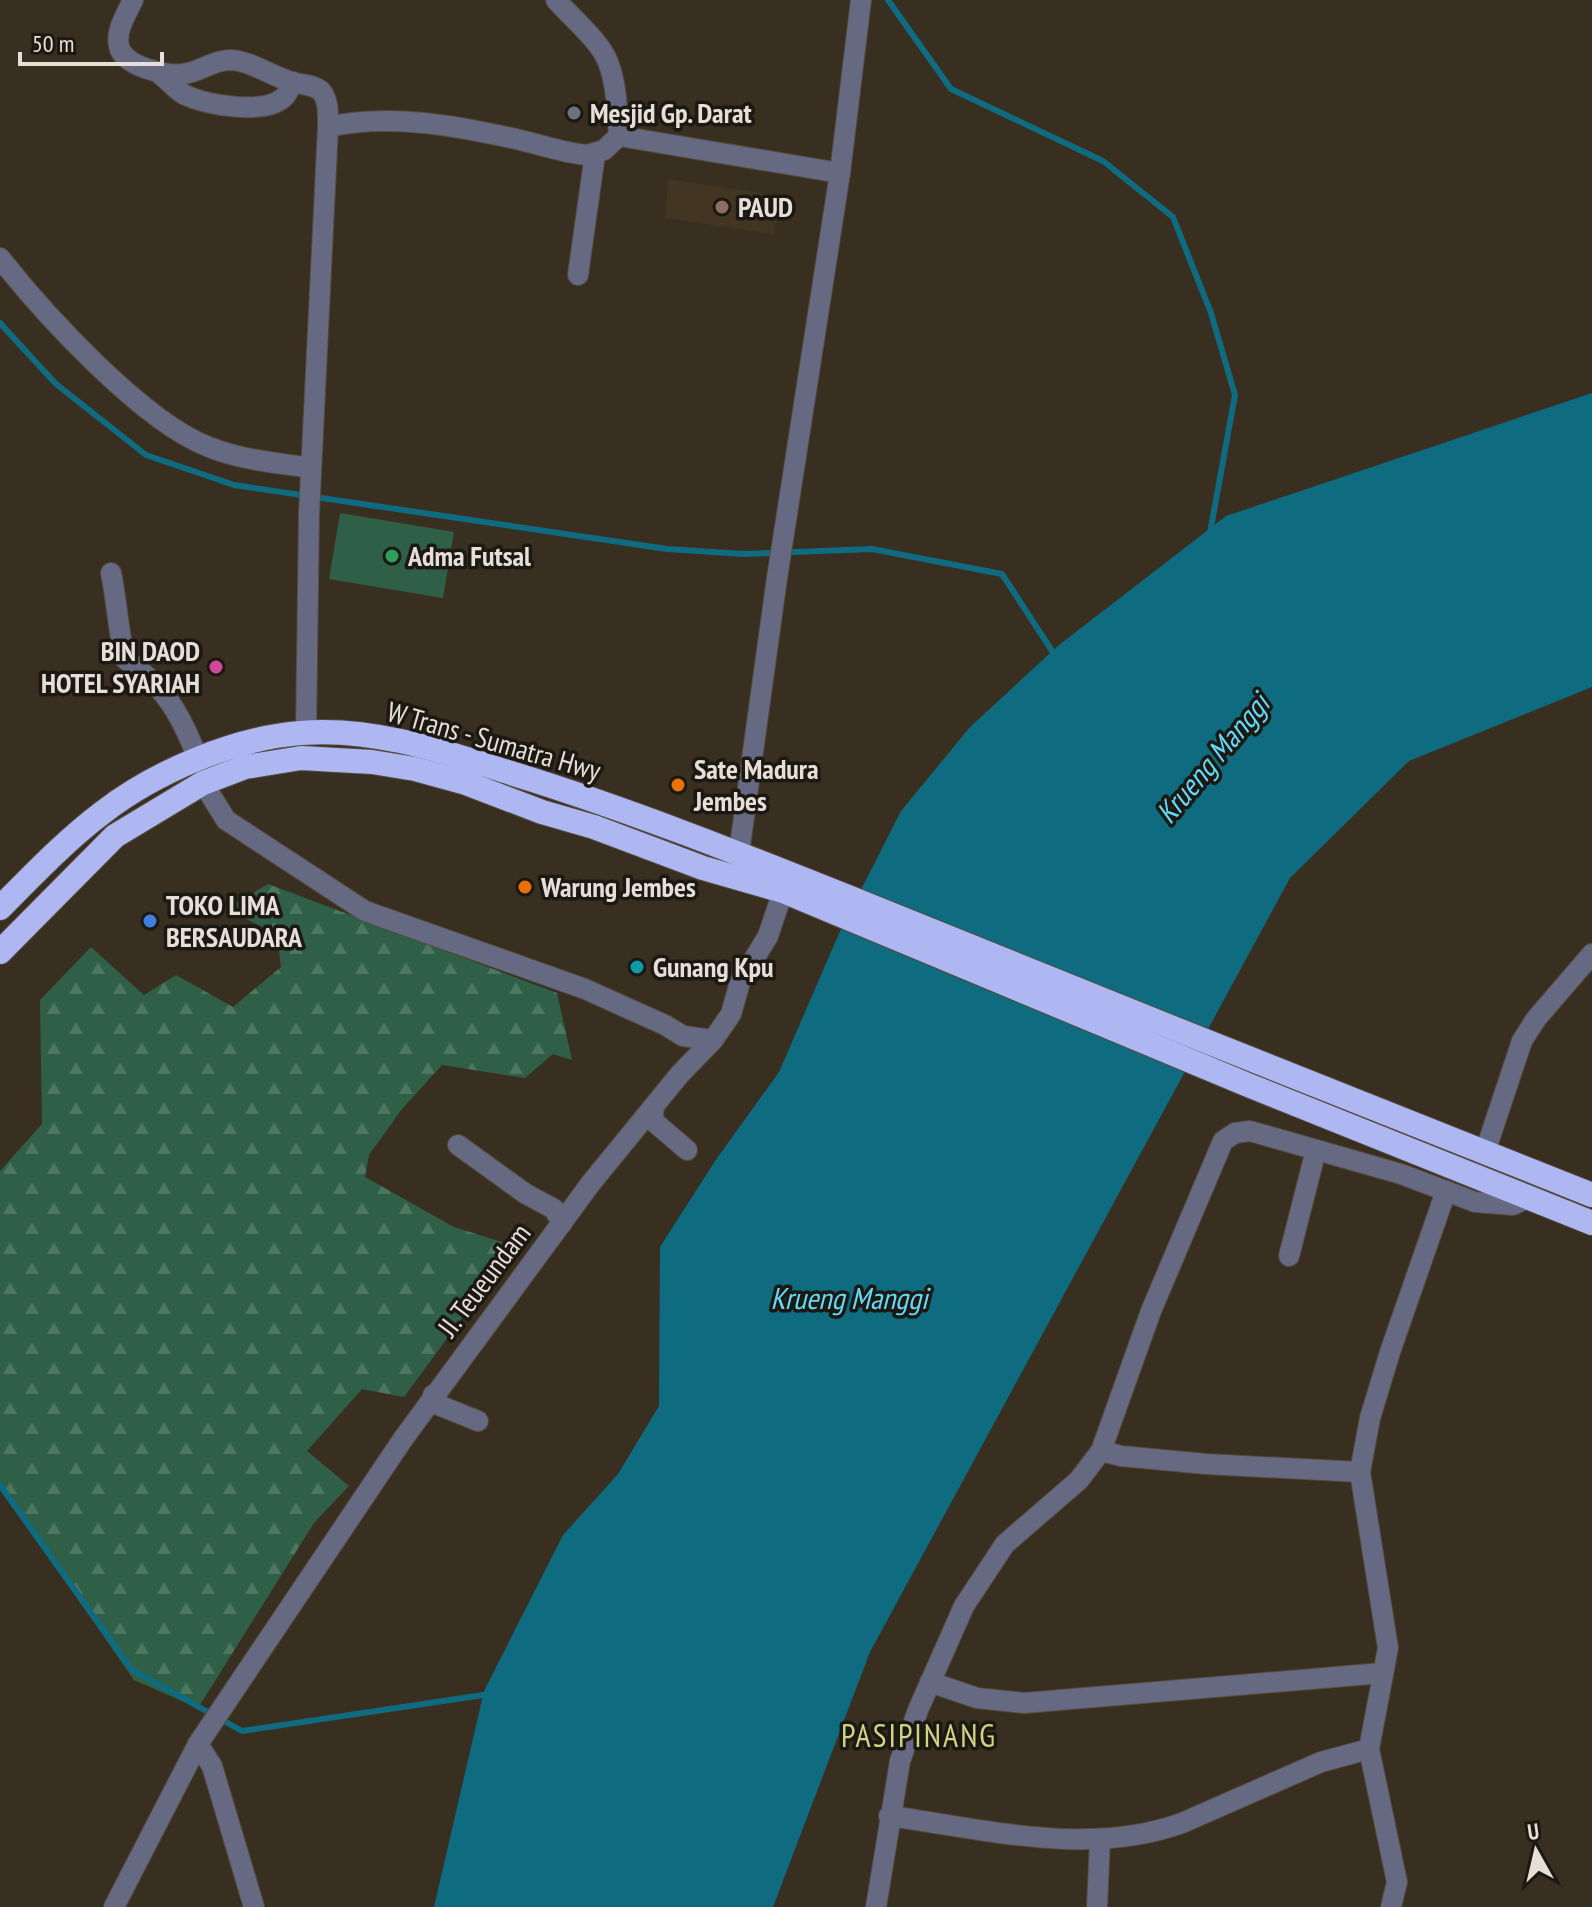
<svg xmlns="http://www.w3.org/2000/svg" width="1592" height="1907" font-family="'PT Sans Narrow',sans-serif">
  <defs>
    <pattern id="forest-firs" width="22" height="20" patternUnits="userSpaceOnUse" patternTransform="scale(2)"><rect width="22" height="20" fill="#2f5f46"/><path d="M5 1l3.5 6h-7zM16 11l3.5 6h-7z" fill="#4d7660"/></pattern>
  </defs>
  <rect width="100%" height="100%" fill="#382f21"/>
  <polygon fill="#423622" points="668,179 779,196 774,234 665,218"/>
  <polygon fill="#2f5f46" points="340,513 454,532 443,598 329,579"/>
  <polygon fill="url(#forest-firs)" points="268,884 557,993 572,1060 553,1054 525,1078 442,1065 402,1109 369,1155 365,1177 454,1227 515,1246 404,1397 362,1389 307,1451 349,1486 314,1523 198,1708 134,1680 0,1487 0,1171 42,1124 40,1000 91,947 144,995 176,975 233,1007 281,967 277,934 226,909"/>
  <polygon fill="#0e6b80" points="1592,393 1592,687 1409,761 1290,878 870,1652 773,1907 434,1907 484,1691 563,1535 618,1474 659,1406 660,1247 715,1161 779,1072 841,929 901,811 970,727 1059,645 1226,516"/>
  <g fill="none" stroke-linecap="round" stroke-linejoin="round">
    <g stroke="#0e6b80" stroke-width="6">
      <polyline points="888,0 951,89 1103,161 1173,217 1211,313 1235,395 1210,533"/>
      <polyline points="0,323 56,384 146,455 234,485 667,549 744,554 872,549 1002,574 1056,657"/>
      <polyline points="0,1485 131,1669 242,1731 490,1694"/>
    </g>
    <defs>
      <g id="minor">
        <path d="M133 0C127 13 115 31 119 46 123 66 165 76 182 74 198 73 211 61 229 60 250 60 271 76 292 82 302 85 313 84 321 91 329 100 328 115 328 127"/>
        <path d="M556 0C571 17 600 41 608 62 617 85 617 112 619 136L840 173"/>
        <path d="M161 75C169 81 176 90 185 95 207 105 263 115 283 98 288 94 290 87 293 82"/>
        <path d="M0 258C44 314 143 422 209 447 241 460 277 463 311 468"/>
        <polyline points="578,275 595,154"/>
        <path d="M111 573C117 602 118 630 125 659 165 686 181 715 198 759"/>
        <path d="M306 732 309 514 328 127C390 113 458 126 520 140 542 145 564 153 587 155L604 150 619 136"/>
        <polyline points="203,783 226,820 365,911 585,989 665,1025 683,1036 713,1040"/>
        <polyline points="739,853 777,578 840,173 861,0"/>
        <polyline points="654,1107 652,1120 687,1150"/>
        <polyline points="458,1145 526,1194 554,1209 562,1223"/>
        <polyline points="1485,1152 1522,1041 1536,1019 1592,954"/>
        <polyline points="1289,1256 1316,1150"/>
        <polyline points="433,1395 436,1404 478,1421"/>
        <polyline points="1101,1451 1121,1456 1206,1464 1360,1472"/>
        <polyline points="930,1682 977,1698 1024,1703 1383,1673"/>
        <polyline points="198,1744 212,1766 254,1907"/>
        <polyline points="1369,1749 1397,1882 1391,1907"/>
        <path d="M889 1816C985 1829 1088 1857 1182 1823L1321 1762 1369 1749 1388 1648 1360 1472 1370 1418 1390 1352 1446 1191"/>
        <polyline points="114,1907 198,1744 403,1439 591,1183 680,1074 713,1040 731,1014 740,982 768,936 783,891"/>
        <polyline points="876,1907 900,1761 918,1710 964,1606 1005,1544 1079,1480 1101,1451 1151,1311 1223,1141 1235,1133 1250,1131 1401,1174 1475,1202 1513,1205 1527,1198"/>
        <polyline points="1097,1907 1100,1840"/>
      </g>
      <g id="highway">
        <path d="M0 908C33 875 65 841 102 813 155 772 234 738 301 733 374 727 445 752 514 774 627 809 738 853 848 897 1096 997 1343 1097 1592 1195"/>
        <polyline points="0,952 115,836 203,783 245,767 301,758 372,762 415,769 466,783 542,812 594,827 703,868 783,891 1248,1085 1592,1223"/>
      </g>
    </defs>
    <use href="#minor" stroke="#544b3e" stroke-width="22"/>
    <use href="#highway" stroke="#544b3e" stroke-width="26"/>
    <use href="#minor" stroke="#666982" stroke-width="20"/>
    <use href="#highway" stroke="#afb7f2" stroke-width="24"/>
  </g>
  <circle fill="#6b7280" stroke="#1c1812" stroke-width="3" cx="574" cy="113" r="8"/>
  <circle fill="#8d6e63" stroke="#1c1812" stroke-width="3" cx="722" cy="207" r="8"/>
  <circle fill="#2e9e5b" stroke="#1c1812" stroke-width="3" cx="392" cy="556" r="8"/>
  <circle fill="#d1479c" stroke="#1c1812" stroke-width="3" cx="216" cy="667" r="8"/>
  <g fill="#e8710a" stroke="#1c1812" stroke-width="3">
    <circle cx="678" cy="785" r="8"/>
    <circle cx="525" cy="887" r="8"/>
  </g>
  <circle fill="#3f7fe0" stroke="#1c1812" stroke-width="3" cx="150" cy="921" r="8"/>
  <circle fill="#0f9aa8" stroke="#1c1812" stroke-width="3" cx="637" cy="967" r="8"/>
  <g text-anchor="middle" stroke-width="7" stroke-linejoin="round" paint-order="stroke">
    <g font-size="28" font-weight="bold" fill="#e5dfd7" stroke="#1c1812" text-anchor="start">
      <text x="590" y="123">Mesjid Gp. Darat</text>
      <text x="738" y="217">PAUD</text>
      <text x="408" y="566">Adma Futsal</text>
      <text x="200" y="661" text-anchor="end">BIN DAOD<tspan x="200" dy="32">HOTEL SYARIAH</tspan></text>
      <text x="694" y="779">Sate Madura<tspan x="694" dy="32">Jembes</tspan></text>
      <text x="541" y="897">Warung Jembes</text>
      <text x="166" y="915">TOKO LIMA<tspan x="166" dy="32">BERSAUDARA</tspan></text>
      <text x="653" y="977">Gunang Kpu</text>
    </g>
    <g font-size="28" fill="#e5dfd7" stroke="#1c1812">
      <text transform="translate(494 741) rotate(16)" y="10">W Trans - Sumatra Hwy</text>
      <text transform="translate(484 1280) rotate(-53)" y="10">JI. Teueundam</text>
    </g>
    <g font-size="30" font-style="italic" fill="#64dafb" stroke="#1c1812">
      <text transform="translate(1213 759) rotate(-50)" y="10">Krueng Manggi</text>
      <text x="849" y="1309">Krueng Manggi</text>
    </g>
    <g font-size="32" letter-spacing="2" fill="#cfd587" stroke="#1c1812">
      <text x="919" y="1747">PASIPINANG</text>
    </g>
  </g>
  <g transform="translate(1536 1851) rotate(352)" stroke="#1c1812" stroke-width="6" paint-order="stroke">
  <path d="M0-6L14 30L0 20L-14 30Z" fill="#e5dfd7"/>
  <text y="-12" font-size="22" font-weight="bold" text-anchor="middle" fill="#e5dfd7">U</text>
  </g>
  <path d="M20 52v12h142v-12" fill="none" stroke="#e5dfd7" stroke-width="4"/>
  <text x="32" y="52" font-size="24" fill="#e5dfd7" stroke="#1c1812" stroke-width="6" paint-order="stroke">50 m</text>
</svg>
